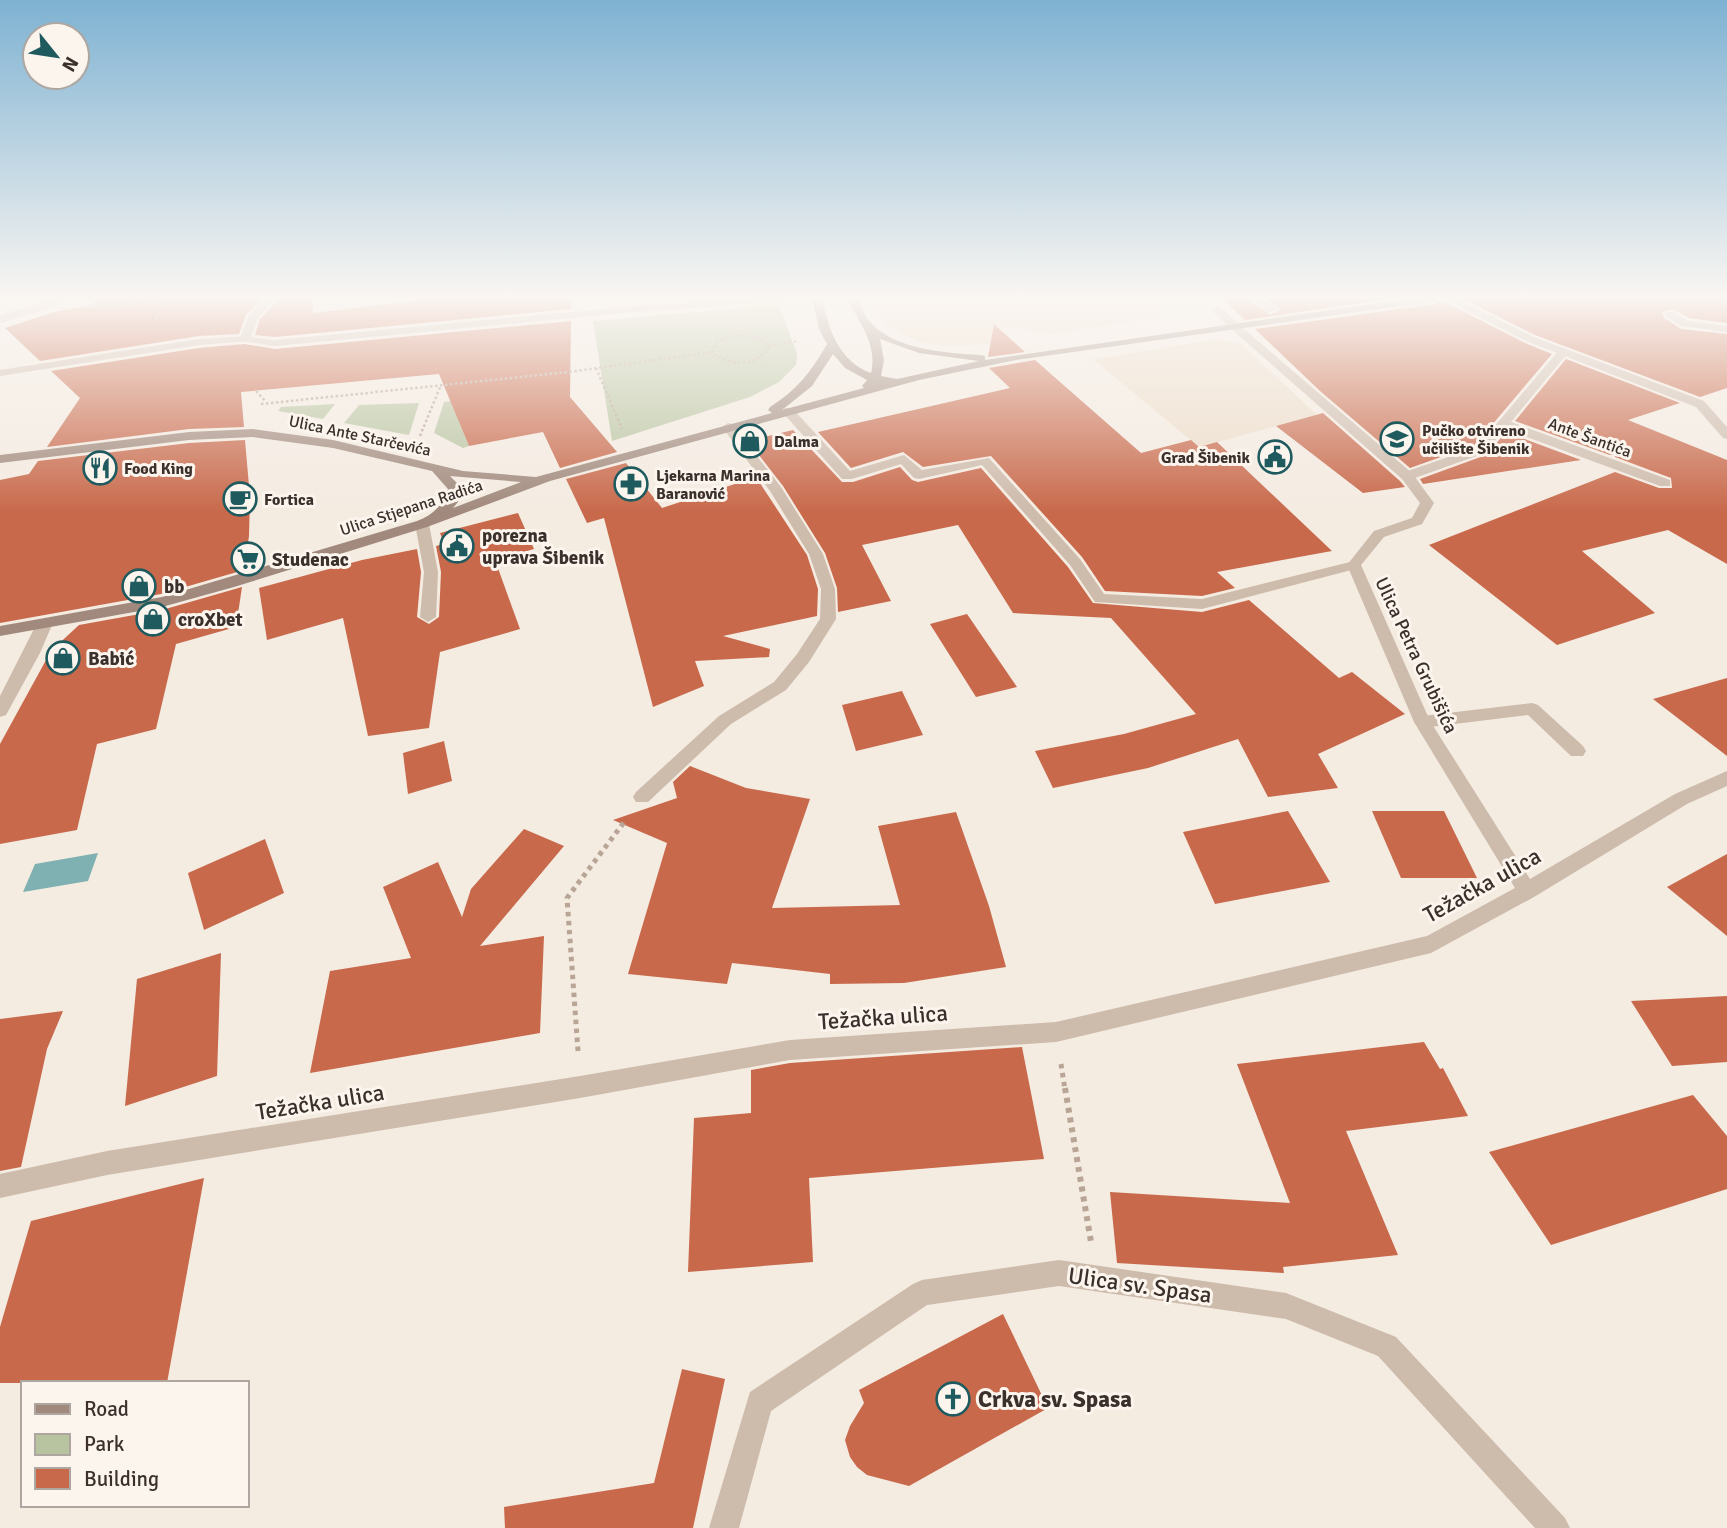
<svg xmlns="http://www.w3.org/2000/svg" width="1727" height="1528" font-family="Signika,sans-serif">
  <rect width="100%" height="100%" fill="#f4ebe1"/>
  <g fill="#b8c4a0">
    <polygon points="779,305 797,354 796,365 779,382 750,397 612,441 593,321"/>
    <polygon points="527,392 459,422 469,446 463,448 434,433 444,402"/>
    <polygon points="419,403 409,435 344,423 359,405"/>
    <polygon points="335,404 323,419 278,411 281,407"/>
  </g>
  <g fill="#ecdcc8">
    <polygon points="866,298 1159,298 1159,317 1051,334 994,325 990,344 948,346 924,343 895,331 884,323"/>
    <polygon points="1218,339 1241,344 1317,415 1199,447 1093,359"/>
  </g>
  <polygon fill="#7fb0b2" points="98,853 88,881 23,892 35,864"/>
  <g fill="#c8694b">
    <polygon points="98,298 262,298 246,315 239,334 199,336 40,361 5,328 54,312 92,305"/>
    <polygon points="280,298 312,298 313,313 435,298 571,298 571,309 275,337 255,335 260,319"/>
    <polygon points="1222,298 1247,298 1270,315 1281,310 1266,298 1396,298 1245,320"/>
    <polygon points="1461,298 1727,298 1727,323 1689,318 1673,309 1662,312 1664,318 1681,329 1727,334 1727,388 1700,397 1535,335"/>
    <polygon points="1441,300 1525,343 1552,354 1475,445 1410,468 1320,391 1255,329 1435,304"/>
    <polygon points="571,321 570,397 617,452 560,468 543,432 469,446 439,374 241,392 244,427 189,429 47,447 80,398 51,371 199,348 244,344 275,349"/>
    <polygon points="994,324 1025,352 988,357"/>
    <polygon points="1566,359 1680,403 1628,420 1727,460 1727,564 1668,530 1582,551 1655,613 1557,645 1429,545 1615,472 1659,488 1672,488 1671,478 1615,457 1615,455 1610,455 1515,421"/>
    <polygon points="1035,360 1141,453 1191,440 1199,447 1217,442 1332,551 1217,572 1235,588 1202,596 1105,591 1082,557 991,456 923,467 903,452 851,468 818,432 1010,388 989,368"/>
    <polygon points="1323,413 1400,481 1405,487 1363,493 1276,426"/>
    <polygon points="793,430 842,482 853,482 900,467 912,480 918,482 981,468 1068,567 1093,603 1202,612 1249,600 1339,678 1352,672 1405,714 1318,754 1338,788 1268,797 1238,739 1148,768 1053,788 1035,751 1124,734 1196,714 1111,618 1013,613 958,525 862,545 891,601 838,612 837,588 825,553 783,486 748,441"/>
    <polygon points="1506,432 1581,460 1423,484 1420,479 1486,455"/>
    <polygon points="245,440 250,497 249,536 244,570 161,594 0,623 0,480 29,474 38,461 189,443"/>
    <polygon points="626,463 662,508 756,477 807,555 818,589 817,616 723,636 770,649 769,657 695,661 704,686 653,707 604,518 587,523 566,479"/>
    <polygon points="518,513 534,549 495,560 520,629 440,652 429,728 368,736 343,618 267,640 259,588 362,560 417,549 421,572 417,617 429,624 439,617 441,572 436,546 444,544 440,533"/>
    <polygon points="242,587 236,627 176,644 156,729 97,744 77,830 0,844 0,744 51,651 79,625 162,610"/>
    <polygon points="967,614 1017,687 976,697 930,624"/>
    <polygon points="1727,678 1727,756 1653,699"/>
    <polygon points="902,691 923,735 856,751 842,705"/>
    <polygon points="444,741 452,781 408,794 403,753"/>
    <polygon points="690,766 746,788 810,799 772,908 900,905 878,826 956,812 989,906 1006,967 904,983 830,984 830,974 732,963 727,984 628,974 667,843 613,820 677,798 673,782"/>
    <polygon points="1288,811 1330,882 1215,904 1183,832"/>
    <polygon points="1372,811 1444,811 1477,878 1401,878"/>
    <polygon points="524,829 564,846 480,946 544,936 540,1033 310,1073 330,971 411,958 383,887 438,862 462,917 471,889"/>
    <polygon points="265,839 284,893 204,930 188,873"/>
    <polygon points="1727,854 1727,936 1667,887"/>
    <polygon points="221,953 217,1076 125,1106 137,979"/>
    <polygon points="1727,996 1727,1062 1672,1066 1631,1001"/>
    <polygon points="63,1011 47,1049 21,1167 0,1171 0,1019"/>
    <polygon points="1424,1042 1440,1069 1443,1068 1468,1116 1346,1131 1398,1255 1283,1267 1284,1273 1117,1263 1110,1192 1290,1203 1237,1064"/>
    <polygon points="1022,1047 1044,1159 809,1178 813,1262 688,1272 694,1118 751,1113 751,1070 790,1063"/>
    <polygon points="1693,1095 1727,1136 1727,1189 1551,1245 1489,1152"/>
    <polygon points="204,1178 167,1383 0,1383 0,1327 31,1221"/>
    <polygon points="1003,1314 1048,1408 909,1486 867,1475 857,1467 850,1457 845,1440 850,1426 864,1403 859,1390"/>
    <polygon points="682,1369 725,1379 693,1528 505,1528 504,1507 654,1483"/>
  </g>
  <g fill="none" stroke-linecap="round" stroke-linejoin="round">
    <g stroke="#b9a596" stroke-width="2.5" stroke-dasharray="2.5 2.5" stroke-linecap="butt">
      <polyline points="88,306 162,302 156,320"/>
      <path d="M737 335 759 338 769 346C758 368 729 366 712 352L718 341Z"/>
      <polyline points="769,346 799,341"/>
      <polyline points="596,368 622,429"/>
      <polyline points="256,391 266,402"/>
      <polyline points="261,404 569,372 712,352"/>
      <polyline points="420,436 441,385"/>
    </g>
    <g stroke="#b9a596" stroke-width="5" stroke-dasharray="4.5 4.5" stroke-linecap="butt">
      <polyline points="578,1051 567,898 625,821"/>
      <polyline points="1061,1064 1065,1090"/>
    </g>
    <polyline stroke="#b9a596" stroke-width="6" stroke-dasharray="5 5" stroke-linecap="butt" points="1065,1088 1091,1242"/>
    <g fill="#cdbbac" fill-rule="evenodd">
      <polygon points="55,298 67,298 51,308 0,323 0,316 4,314"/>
      <polygon points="1212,307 1220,307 1237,323 1237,327 1229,327 1212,311"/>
      <polygon points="1665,312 1673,312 1688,321 1727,326 1727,332 1681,326 1665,316"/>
      <polygon points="422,520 429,524 438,572 436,617 428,622 420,617 424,572 415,524"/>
      <polygon points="1532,703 1538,705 1583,746 1586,751 1583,756 1571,756 1528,715 1422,728 1414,722 1422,716"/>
    </g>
    <g fill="#cdbbac" fill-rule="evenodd">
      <polygon points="1250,298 1262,298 1278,310 1269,312"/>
      <polygon points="245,336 250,339 249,341 199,345 0,376 0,370 199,339"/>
      <polygon points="1563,349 1567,350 1567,354 1511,422 1670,480 1670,486 1660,486 1505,429 1485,453 1412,479 1402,479 1402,473 1477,447 1559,350"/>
      <polygon points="784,408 792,408 850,471 904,455 922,470 989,458 1080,559 1104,594 1202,599 1354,561 1361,565 1359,568 1202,609 1095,602 1070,565 982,465 919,479 914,478 901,464 852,479 842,479 784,414"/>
      <polygon points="728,423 732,424 781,487 823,554 835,589 836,619 809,662 786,690 731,724 648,802 636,802 633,797 636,792 719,716 774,682 797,654 820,619 821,589 809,554 770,491 722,427"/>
      <polygon points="44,620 52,625 40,653 6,715 0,717 0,696 36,625"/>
    </g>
    <g fill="#cdbbac" fill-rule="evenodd">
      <polygon points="266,298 277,298 258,318 251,337 275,340 624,307 744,298 790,298 785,301 624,313 275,346 241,341 240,339 248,317"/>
      <polygon points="1442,298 1455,298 1534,337 1704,401 1727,427 1727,439 1723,438 1696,407 1526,341"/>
      <polygon points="1229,323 1237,323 1412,473 1434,503 1422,524 1384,537 1361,565 1430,721 1530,879 1675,794 1727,771 1727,786 1687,804 1534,897 1431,953 1056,1042 790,1060 580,1098 107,1175 0,1198 0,1174 107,1151 580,1076 790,1040 1056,1022 1427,936 1515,888 1414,722 1347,565 1374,531 1412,518 1420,503 1402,479 1229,327"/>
      <polygon points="1059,1260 1286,1293 1396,1337 1565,1518 1570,1528 1535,1528 1378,1356 1286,1319 1059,1286 927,1305 771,1411 739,1528 709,1528 750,1392 913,1284 922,1280"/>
    </g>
    <path fill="#a18a7d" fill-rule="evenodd" d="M812 298H822C828 328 839 362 871 373 878 344 859 323 847 298H857C861 306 864 316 870 322 895 350 946 353 981 355L985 356V360L1414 298H1440L1435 301 1016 360 919 380 550 481 427 527 234 587 162 607 0 636V626L162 597 417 521C433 515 443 505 448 489L432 471 333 448 253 437 189 440 0 463V455L189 432 253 429 333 440 463 471 536 477 772 413 768 410 770 407C797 390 811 372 827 344L819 329ZM880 339 919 353 979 361 897 379 881 376 884 360ZM833 354 845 368 867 380 862 386 864 388 782 410 812 386ZM450 476 521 482 453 508 458 502 462 488Z"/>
  </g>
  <linearGradient id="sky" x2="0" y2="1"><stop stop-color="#7eb2d2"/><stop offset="0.58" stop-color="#faf6f2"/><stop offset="1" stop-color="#faf6f2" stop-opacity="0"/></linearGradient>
  <rect width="1727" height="512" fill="url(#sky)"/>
  <defs>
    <symbol id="university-ring" viewBox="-11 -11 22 22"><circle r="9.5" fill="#fbf5ee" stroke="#1f5a5e" stroke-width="1.5"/><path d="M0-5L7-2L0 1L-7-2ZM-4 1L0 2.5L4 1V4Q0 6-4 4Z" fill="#1f5a5e"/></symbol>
    <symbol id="shop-ring" viewBox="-11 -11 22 22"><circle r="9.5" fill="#fbf5ee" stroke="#1f5a5e" stroke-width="1.5"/><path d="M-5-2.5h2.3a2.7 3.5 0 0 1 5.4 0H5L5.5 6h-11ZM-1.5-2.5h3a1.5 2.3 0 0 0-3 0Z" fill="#1f5a5e"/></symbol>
    <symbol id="civic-ring" viewBox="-11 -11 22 22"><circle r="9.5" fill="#fbf5ee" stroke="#1f5a5e" stroke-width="1.5"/><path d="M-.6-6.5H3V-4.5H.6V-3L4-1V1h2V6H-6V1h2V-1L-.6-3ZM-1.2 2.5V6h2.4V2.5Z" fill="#1f5a5e"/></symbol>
    <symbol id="restaurant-ring" viewBox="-11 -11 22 22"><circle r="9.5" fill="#fbf5ee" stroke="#1f5a5e" stroke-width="1.5"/><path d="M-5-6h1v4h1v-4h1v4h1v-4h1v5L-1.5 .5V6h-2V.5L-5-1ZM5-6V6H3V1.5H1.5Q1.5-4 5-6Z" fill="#1f5a5e"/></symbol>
    <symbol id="pharmacy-ring" viewBox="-11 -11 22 22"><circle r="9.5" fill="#fbf5ee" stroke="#1f5a5e" stroke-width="1.5"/><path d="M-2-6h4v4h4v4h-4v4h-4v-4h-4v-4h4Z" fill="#1f5a5e"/></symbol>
    <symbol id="cafe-ring" viewBox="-11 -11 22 22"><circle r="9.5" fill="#fbf5ee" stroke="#1f5a5e" stroke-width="1.5"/><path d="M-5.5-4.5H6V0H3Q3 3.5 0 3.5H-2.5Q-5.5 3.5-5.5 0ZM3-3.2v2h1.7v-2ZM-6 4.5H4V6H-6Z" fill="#1f5a5e"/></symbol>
    <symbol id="supermarket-ring" viewBox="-11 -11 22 22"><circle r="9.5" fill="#fbf5ee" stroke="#1f5a5e" stroke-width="1.5"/><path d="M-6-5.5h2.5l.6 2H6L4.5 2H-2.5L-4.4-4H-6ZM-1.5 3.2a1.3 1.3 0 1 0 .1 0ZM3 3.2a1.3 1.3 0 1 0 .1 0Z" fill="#1f5a5e"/></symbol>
    <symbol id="church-ring" viewBox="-11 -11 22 22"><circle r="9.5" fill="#fbf5ee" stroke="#1f5a5e" stroke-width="1.5"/><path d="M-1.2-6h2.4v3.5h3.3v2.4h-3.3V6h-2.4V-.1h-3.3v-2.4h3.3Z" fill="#1f5a5e"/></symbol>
  </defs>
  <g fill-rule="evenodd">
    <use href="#university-ring" x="1378" y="420" width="38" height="38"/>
    <use href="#shop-ring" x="731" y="422" width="38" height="38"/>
    <use href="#civic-ring" x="1256" y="438" width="38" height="38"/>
    <use href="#restaurant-ring" x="81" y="449" width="38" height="38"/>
    <use href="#pharmacy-ring" x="612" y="465" width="38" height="38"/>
    <use href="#cafe-ring" x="221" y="480" width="38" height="38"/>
    <use href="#civic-ring" x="438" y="527" width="38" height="38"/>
    <use href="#supermarket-ring" x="229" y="540" width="38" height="38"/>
    <use href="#shop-ring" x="120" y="567" width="38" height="38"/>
    <use href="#shop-ring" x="134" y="600" width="38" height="38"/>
    <use href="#shop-ring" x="44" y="639" width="38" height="38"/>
    <use href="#church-ring" x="934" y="1380" width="38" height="38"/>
  </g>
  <g text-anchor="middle" stroke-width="6" stroke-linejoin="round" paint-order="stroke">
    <g font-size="16" font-weight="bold" fill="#3b302b" stroke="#fbf5ee" text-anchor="start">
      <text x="1422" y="436">Pučko otvireno<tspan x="1422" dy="18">učilište Šibenik</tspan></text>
      <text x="774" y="447">Dalma</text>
      <text x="1250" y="463" text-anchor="end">Grad Šibenik</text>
      <text x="124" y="474">Food King</text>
      <text x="656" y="481">Ljekarna Marina<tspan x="656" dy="18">Baranović</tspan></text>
      <text x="264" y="505">Fortica</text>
    </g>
    <g font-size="16" fill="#3b302b" stroke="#fbf5ee">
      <text transform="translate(360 435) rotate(12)" y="6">Ulica Ante Starčevića</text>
      <text transform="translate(1590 437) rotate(20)" y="6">Ante Šantića</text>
      <text transform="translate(411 507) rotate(-18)" y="6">Ulica Stjepana Radića</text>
    </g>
    <g font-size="19" font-weight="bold" fill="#3b302b" stroke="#fbf5ee" text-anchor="start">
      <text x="482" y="542">porezna<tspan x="482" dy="22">uprava Šibenik</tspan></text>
      <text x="272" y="566">Studenac</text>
      <text x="164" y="593">bb</text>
      <text x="178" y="626">croXbet</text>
      <text x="88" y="665">Babić</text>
    </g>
    <g font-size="19" fill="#3b302b" stroke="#fbf5ee">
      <text transform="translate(1417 655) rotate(65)" y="7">Ulica Petra Grubišića</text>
    </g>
    <g font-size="23" fill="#3b302b" stroke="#fbf5ee">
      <text transform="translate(1482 885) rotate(-29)" y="8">Težačka ulica</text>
      <text transform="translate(883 1017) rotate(-4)" y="8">Težačka ulica</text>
      <text transform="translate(320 1102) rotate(-9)" y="8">Težačka ulica</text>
      <text transform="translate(1140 1285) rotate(8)" y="8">Ulica sv. Spasa</text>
    </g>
    <g font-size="23" font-weight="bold" fill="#3b302b" stroke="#fbf5ee" text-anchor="start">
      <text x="978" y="1407">Crkva sv. Spasa</text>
    </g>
  </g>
  <rect x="21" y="1381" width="228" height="126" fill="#fbf5ee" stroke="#aea6a0" stroke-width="2"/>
  <rect x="35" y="1404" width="35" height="10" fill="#a18a7d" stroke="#aea6a0" stroke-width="2"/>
  <text x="84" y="1416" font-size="21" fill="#3b302b">Road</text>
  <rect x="35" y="1434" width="35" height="21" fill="#b8c4a0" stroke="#aea6a0" stroke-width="2"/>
  <text x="84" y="1451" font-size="21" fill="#3b302b">Park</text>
  <rect x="35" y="1468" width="35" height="21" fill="#c8694b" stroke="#aea6a0" stroke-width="2"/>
  <text x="84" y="1486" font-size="21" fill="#3b302b">Building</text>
  <g transform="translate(56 56) rotate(120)"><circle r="33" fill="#fbf5ee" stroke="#aea6a0" stroke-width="2"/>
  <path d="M0-5L12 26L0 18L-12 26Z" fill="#1f5a5e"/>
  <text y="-10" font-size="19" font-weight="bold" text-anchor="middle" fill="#3b302b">N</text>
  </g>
</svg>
